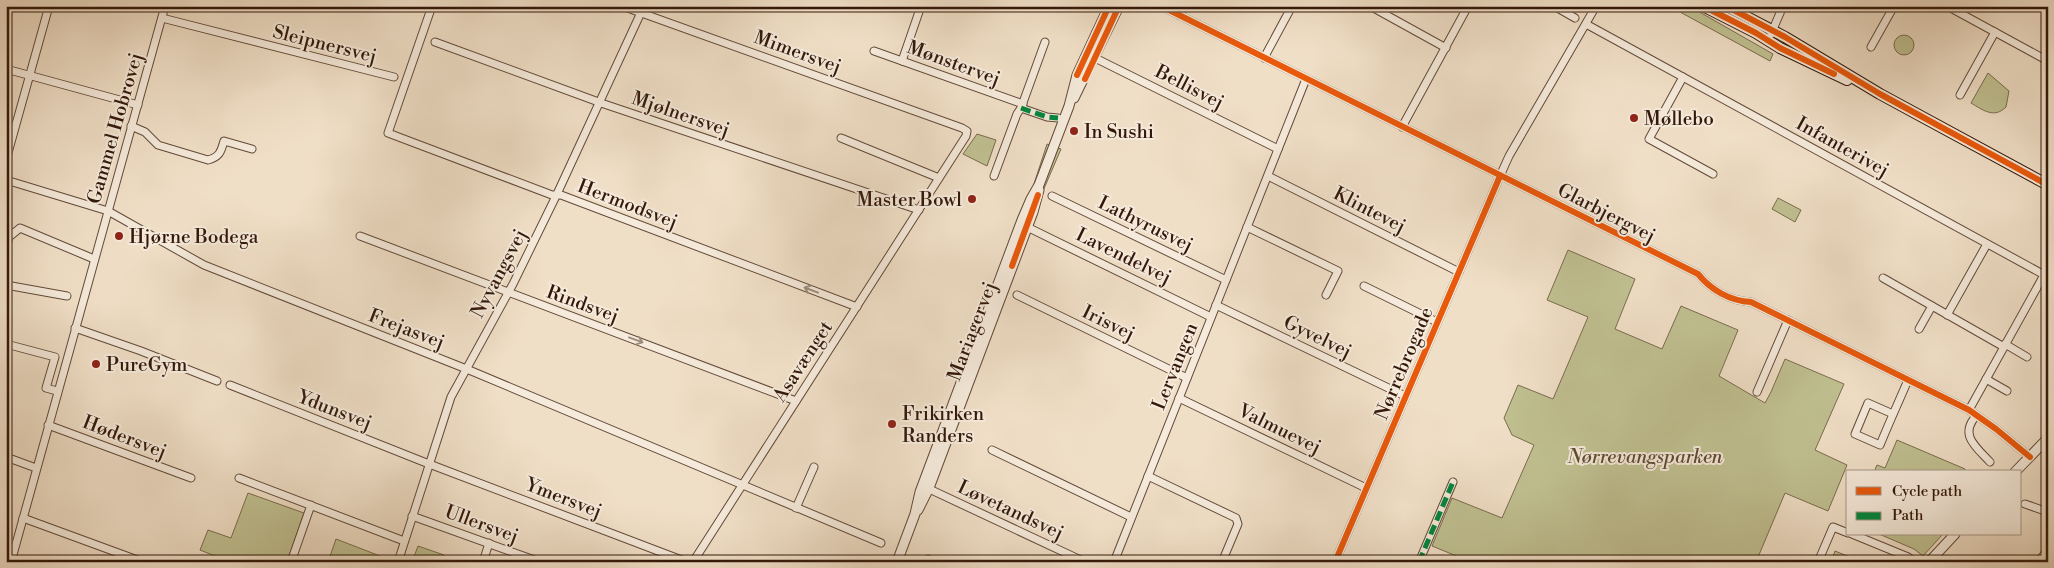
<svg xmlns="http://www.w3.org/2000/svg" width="2054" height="568" font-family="'Libre Bodoni',serif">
  <rect width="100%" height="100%" fill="#f0dfc7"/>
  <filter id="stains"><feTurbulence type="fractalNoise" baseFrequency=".004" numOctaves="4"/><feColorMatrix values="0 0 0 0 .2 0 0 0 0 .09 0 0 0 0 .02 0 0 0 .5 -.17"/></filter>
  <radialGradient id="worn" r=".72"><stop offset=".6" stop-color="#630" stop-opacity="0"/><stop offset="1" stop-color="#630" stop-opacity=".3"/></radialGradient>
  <g fill="#c0c091" stroke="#7a6c4e">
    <polygon points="1669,6 1689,6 1773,54 1770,61"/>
    <circle cx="1904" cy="45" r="10"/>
    <path d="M1988 73 2009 91 2006 107C1994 119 1983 110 1971 103Z"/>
    <polygon points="977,134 996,140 987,166 963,154"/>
    <polygon points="1047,144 1050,145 1033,187"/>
    <polygon points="1058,148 1061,149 1043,191 1042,189"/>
    <polygon points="1778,198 1801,210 1795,222 1772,209"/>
    <polygon points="1568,250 1635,279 1615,329 1662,349 1681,306 1738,330 1719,376 1765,403 1771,392 1785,359 1844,384 1815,450 1847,465 1828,511 1785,493 1756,562 1471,562 1432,546 1452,498 1502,518 1534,445 1512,435 1504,418 1518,385 1553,399 1588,317 1547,300"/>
    <polygon points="1897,440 1965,469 1964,472 1874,472 1877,465 1885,468"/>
    <polygon points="248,493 304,513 287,562 244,562 237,559 230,562 200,550 208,530 231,538"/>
    <polygon points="1879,534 1943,534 1923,556 1914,549"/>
    <polygon points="336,539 393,561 392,562 328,562"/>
    <polygon points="418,546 444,555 444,562 412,562"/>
    <polygon points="1835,551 1862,562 1831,562"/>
  </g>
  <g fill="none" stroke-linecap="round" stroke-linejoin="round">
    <defs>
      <g id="minor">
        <polyline points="432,6 388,133 552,195 561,195 857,307"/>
        <polyline points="622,6 962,128 967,131 966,136 693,562"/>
        <path d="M1161 6 1698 274C1711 290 1730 301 1751 302L1969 410 1996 429 2030 457"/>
        <polyline points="1370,6 1446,48"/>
        <polyline points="1554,6 1575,18"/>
        <polyline points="1947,6 2048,61"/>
        <polyline points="1179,15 1184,6"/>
        <polyline points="162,18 394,77"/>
        <polyline points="1586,24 2048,277"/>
        <polyline points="1771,34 1783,6"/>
        <polyline points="435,42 604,104 919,210"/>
        <polyline points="1871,47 1894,6"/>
        <polyline points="874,51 1023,104"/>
        <polyline points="1091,56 1278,149"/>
        <polyline points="1264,58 1292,6"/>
        <polyline points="902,61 921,6"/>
        <polyline points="6,69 138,105"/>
        <polyline points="1683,77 1649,139 1713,174"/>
        <polyline points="1960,95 1995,32"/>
        <polyline points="1021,108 1047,117 1058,118"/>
        <path d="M131 126 145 132 158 145 208 160C220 157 221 151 224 141L252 149"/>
        <polyline points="1402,127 1468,6"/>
        <polyline points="841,138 939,178"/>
        <polyline points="6,160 49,6"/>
        <polyline points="994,176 1017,114 1021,108 1045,42"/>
        <polyline points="1268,176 1459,272"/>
        <polyline points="6,180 108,211 204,265 469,370 881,543"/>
        <polyline points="1052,196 1226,280"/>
        <polyline points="1023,225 1211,317"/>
        <polyline points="1247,227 1338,271 1326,295"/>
        <polyline points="360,236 796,401"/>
        <polyline points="6,249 9,237 20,228 94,259"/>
        <polyline points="1883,278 2004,347"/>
        <polyline points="6,285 67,296"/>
        <polyline points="1364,286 1437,322"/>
        <polyline points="1017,295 1187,378"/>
        <polyline points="1216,305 1405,396"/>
        <polyline points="1947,315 1987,244"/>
        <polyline points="75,328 141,351 217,381"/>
        <polyline points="1919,329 1932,306"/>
        <polyline points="6,344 55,357 46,388 57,391"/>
        <polyline points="2005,344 2027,357"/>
        <polyline points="1986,379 2007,391"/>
        <polyline points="230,385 424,462 687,562"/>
        <polyline points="1757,392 1788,320"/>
        <polyline points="1179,398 1366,488"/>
        <polyline points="1969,410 2044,275"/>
        <path d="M1893 414 1868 403 1855 434 1880 445C1889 423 1899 401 1908 380"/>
        <path d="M1976 416C1959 435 1976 447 1990 462"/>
        <polyline points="48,425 191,478"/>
        <polyline points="992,450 1131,517"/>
        <polyline points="6,457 36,468"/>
        <polyline points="1148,476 1236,518 1238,524 1222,562"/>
        <polyline points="239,478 404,541"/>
        <polyline points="925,487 1085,562"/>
        <polyline points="2025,504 2048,512"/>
        <polyline points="796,508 814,467"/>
        <polyline points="412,516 540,562"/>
        <polyline points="23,518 143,562"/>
        <polyline points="1852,534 1908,557 1914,562"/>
        <polyline points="928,559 933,562"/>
        <polyline points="11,562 165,6"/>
        <polyline points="291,562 311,505"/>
        <polyline points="398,562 451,397 513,284 557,194 644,6"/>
        <polyline points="483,562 489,543"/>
        <polyline points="1114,562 1306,79"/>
        <polyline points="1335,562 1500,176 1509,156 1596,6"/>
        <polyline points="1419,562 1453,482"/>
        <polyline points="1818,562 1833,527 1848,533"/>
        <polyline points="2038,562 2046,552"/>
      </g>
      <g id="tertiary">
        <polyline points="1074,98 1119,6"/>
        <polyline points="2015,472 2048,438"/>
        <polyline points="918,510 929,488 1033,212 1039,190"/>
        <polyline points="897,562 915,514 920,492 1022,220 1031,199 1039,185 1069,106 1077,75 1109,6"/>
        <polyline points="1929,562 1955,534"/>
      </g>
      <g id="secondary">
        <polyline points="1703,6 1756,33 1780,48 1847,80"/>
        <polyline points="1726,6 1785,37 1880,94 2048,185"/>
      </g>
    </defs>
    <use href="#minor" stroke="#624a39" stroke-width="9"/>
    <use href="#tertiary" stroke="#624a39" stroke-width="11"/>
    <use href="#secondary" stroke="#33180a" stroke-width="12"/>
    <use href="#minor" stroke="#f5eadb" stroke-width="7"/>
    <use href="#tertiary" stroke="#f5eadb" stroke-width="9"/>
    <use href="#secondary" stroke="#f5eadb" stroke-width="10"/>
    <g stroke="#00873e" stroke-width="5" stroke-dasharray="10 5" stroke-linecap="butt">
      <polyline points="1021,108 1047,117 1058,118"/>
      <polyline points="1419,562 1453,482"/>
    </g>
    <defs>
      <g id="cycleway">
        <path d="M1161 6 1698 274C1711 290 1730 301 1751 302L1969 410 1996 429 2030 457"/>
        <polyline points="1703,6 1756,33 1780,48 1834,74"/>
        <polyline points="1726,6 1785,37 1880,94 2048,185"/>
        <polyline points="1077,75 1109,6"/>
        <polyline points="1085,79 1119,6"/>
        <polyline points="1012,266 1038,195"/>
        <polyline points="1335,562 1500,176"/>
      </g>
    </defs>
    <use href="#cycleway" stroke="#f5eadb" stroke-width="9"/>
    <use href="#cycleway" stroke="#e8590c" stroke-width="6"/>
  </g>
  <defs><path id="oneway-shaft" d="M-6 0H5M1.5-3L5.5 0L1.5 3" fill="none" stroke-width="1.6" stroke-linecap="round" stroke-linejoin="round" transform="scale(1.25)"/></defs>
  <g stroke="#9e8c7d">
    <use href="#oneway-shaft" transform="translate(811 290) rotate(-159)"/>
    <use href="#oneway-shaft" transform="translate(636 340) rotate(20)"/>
  </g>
  <g fill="#8f2418" stroke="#f5eadb" stroke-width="2">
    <circle cx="1634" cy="118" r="5"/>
    <circle cx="1074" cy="131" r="5"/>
    <circle cx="972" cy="199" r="5"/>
    <circle cx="119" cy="236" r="5"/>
    <circle cx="96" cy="364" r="5"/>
    <circle cx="892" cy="424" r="5"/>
  </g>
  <g text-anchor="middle" stroke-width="4" stroke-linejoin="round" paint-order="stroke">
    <g font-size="19" fill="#33180a" stroke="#f5eadb">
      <text transform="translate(325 43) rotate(14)" y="7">Sleipnersvej</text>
      <text transform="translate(798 51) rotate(20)" y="7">Mimersvej</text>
      <text transform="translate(954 62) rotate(20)" y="7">Mønstervej</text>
      <text transform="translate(1190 86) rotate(27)" y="7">Bellisvej</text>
      <text transform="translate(681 113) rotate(19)" y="7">Mjølnersvej</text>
      <text transform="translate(114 128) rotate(-74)" y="7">Gammel Hobrovej</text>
      <text transform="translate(1843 146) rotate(29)" y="7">Infanterivej</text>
      <text transform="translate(628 203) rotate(21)" y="7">Hermodsvej</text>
      <text transform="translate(1370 209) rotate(27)" y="7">Klintevej</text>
      <text transform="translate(1607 212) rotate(27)" y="7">Glarbjergvej</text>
      <text transform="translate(1146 223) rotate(26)" y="7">Lathyrusvej</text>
      <text transform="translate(1124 255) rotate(26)" y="7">Lavendelvej</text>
      <text transform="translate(498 273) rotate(-62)" y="7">Nyvangsvej</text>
      <text transform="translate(583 303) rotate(20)" y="7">Rindsvej</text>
      <text transform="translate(1109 322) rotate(26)" y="7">Irisvej</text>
      <text transform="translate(407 328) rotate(21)" y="7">Frejasvej</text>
      <text transform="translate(971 331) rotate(-69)" y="7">Mariagervej</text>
      <text transform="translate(1318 336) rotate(26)" y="7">Gyvelvej</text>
      <text transform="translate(802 361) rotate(-57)" y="7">Asavænget</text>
      <text transform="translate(1403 363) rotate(-67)" y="7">Nørrebrogade</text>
      <text transform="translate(1174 366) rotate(-68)" y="7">Lervangen</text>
      <text transform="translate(335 409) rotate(21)" y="7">Ydunsvej</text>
      <text transform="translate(1280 428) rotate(26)" y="7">Valmuevej</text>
      <text transform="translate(125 436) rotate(21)" y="7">Hødersvej</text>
      <text transform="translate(564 497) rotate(21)" y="7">Ymersvej</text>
      <text transform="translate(1011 509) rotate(25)" y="7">Løvetandsvej</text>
      <text transform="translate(482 523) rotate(20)" y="7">Ullersvej</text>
    </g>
    <g font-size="19" fill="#33180a" stroke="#f5eadb" text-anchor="start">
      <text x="1644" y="125">Møllebo</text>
      <text x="1084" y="138">In Sushi</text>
      <text x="962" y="206" text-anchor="end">Master Bowl</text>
      <text x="129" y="243">Hjørne Bodega</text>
      <text x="106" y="371">PureGym</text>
      <text x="902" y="420">Frikirken<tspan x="902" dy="22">Randers</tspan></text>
    </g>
    <g font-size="19" font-style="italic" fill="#5d4a32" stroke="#f5eadb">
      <text x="1645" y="463">Nørrevangsparken</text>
    </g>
  </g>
  <rect width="2054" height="568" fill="none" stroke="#f0dfc7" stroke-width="25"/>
  <rect x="8" y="8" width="2039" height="553" fill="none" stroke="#33180a" stroke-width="2.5"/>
  <rect x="12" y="12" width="2029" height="543" fill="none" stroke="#33180a"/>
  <rect x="1846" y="470" width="175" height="65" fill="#f5eadb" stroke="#a79687"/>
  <rect x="1856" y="487" width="25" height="8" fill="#e8590c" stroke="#a79687"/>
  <text x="1892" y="496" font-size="15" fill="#33180a">Cycle path</text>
  <rect x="1856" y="512" width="25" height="8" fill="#00873e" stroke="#a79687"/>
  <text x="1892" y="520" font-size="15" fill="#33180a">Path</text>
  <rect width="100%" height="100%" filter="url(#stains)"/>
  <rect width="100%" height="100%" fill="url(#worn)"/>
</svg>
